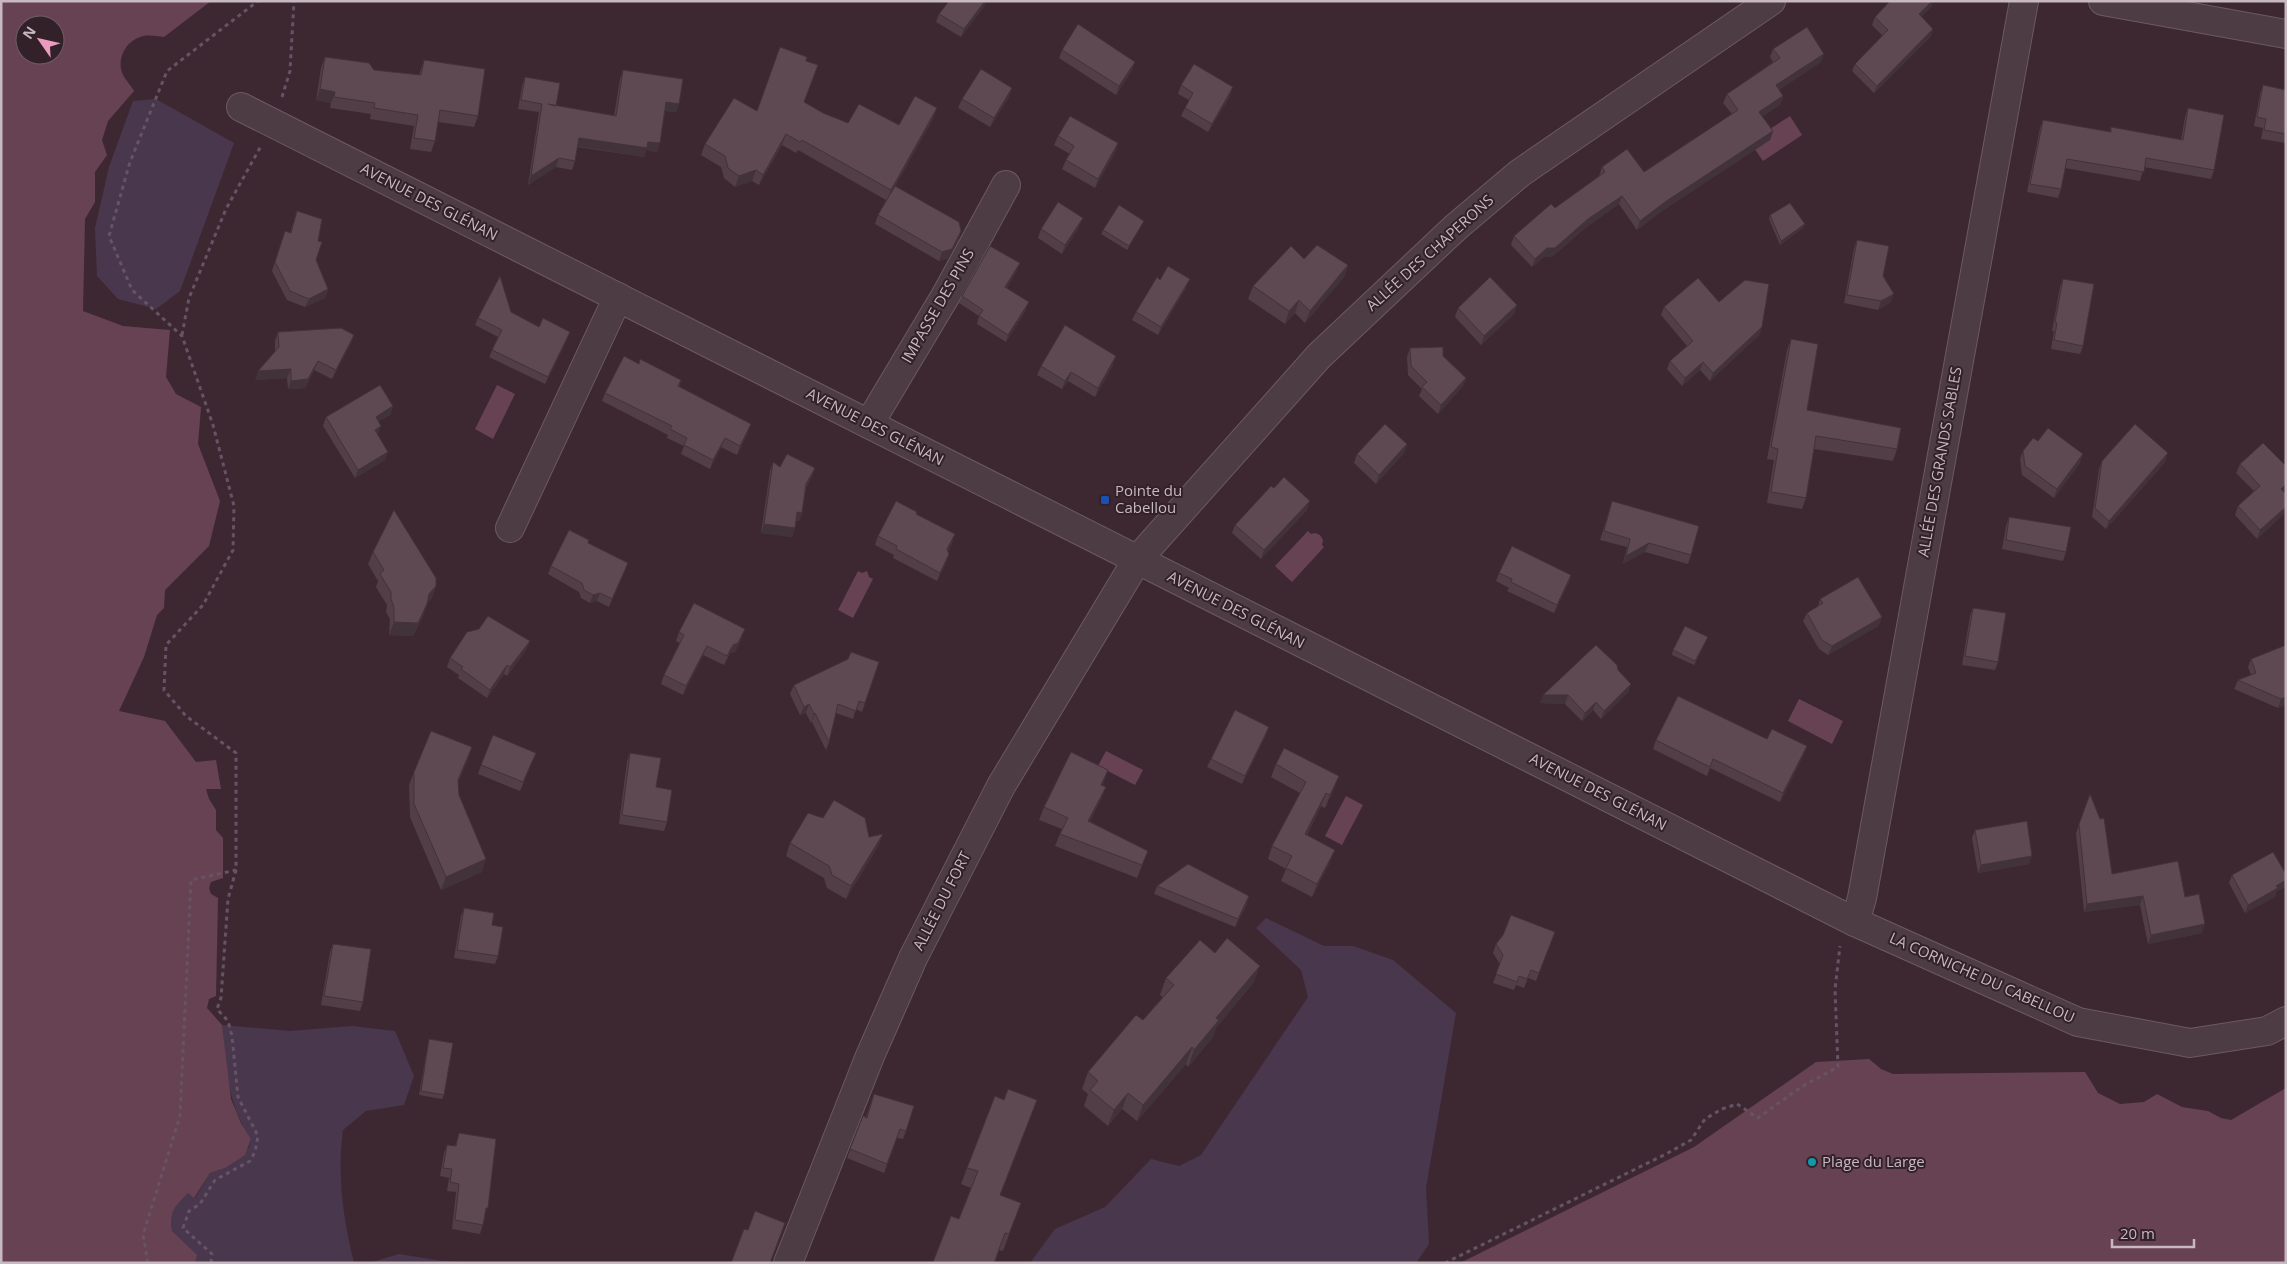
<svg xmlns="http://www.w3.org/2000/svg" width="2287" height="1264" font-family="'Open Sans',sans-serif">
  <rect width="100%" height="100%" fill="#3d2832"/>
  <g fill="#49374d">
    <polygon points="156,99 234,143 180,291 156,309 118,299 97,276 95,228 109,167 133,101"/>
    <polygon points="1266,918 1324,946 1353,946 1393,960 1456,1013 1426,1188 1429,1244 1416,1263 1030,1263 1055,1229 1105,1207 1151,1159 1179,1166 1201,1155 1308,997 1301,970 1256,928"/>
    <path d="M222 1025 290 1031 352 1026 395 1031 414 1076 404 1105 366 1111 343 1130C337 1174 343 1219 354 1263H195L196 1255 172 1231C169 1211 175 1207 188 1193L195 1198 210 1173 225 1168 249 1147 251 1139C226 1102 227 1068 222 1025Z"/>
    <polygon points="399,1254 442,1261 482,1263 369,1263"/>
  </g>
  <g fill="#674253" fill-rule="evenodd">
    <path d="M1 1H211L164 37C157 36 148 34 140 37 125 42 116 60 123 75 126 80 131 86 134 91L108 121 102 140 107 155 95 172V202L85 219 83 311 123 326 170 330 166 377 176 394 201 407 198 444 220 501 209 546 165 590 164 608 157 615 144 657 119 711 165 721 196 762 216 760 221 789H206L209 799 216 810V830L223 838V878L211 882 209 888 211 894 218 898 216 996 209 999 207 1008 222 1025 231 1099 241 1123 251 1139 245 1155 225 1168 210 1173 194 1198 188 1193C175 1207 169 1211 172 1231L197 1255 195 1263H1ZM25 25H55V55H25Z"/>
    <polygon points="1790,116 1802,135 1763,161 1750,142"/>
    <polygon points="497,385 515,394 493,439 475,429"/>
    <polygon points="1308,531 1311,534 1315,533 1320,535 1323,540 1322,545 1324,547 1292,582 1275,566"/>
    <polygon points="858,571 862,573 867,571 869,577 873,579 853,618 838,610"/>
    <polygon points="1799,699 1843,721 1832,744 1788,721"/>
    <polygon points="1106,751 1143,770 1135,785 1098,766"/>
    <polygon points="1346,796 1363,805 1342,845 1325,836"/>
    <polygon points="1869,1059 1881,1069 1893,1074 2085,1072 2098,1093 2120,1104 2144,1102 2157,1094 2182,1107 2208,1111 2221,1118 2231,1120 2286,1088 2286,1263 1460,1263 1694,1147 1816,1062"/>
  </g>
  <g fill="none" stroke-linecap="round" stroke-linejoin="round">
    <defs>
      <g id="street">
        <polyline points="2103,1 2286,34"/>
        <polyline points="241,107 1855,922 2078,1022 2190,1043 2267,1031 2286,1021"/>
        <polyline points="869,424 946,295 1006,185"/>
        <polyline points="510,528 618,297"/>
        <polyline points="1855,922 1862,898 2024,1"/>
        <polyline points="788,1263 870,1056 913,958 1001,786 1137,560 1319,356 1456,227 1520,173 1771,1"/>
      </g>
    </defs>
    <use href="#street" stroke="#6b5a62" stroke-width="30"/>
    <g stroke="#665365" stroke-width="3" stroke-dasharray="4 4" stroke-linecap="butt">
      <polyline points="282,97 290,71 294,1"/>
      <polyline points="182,335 189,298 226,209 261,146"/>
      <polyline points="148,1263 143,1235 180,1116 191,880 236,870"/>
      <polyline points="211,1263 212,1254 183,1228 189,1211 200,1204 215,1180 250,1161 255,1152 258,1136 238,1097 232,1036 228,1021 217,1009 221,998 228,899 236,870 236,753 186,716 164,690 166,645 203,605 233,550 234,506 213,425 182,336 132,290 109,236 130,162 167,71 258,1"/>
      <polyline points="1445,1263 1666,1154 1691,1140 1705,1119 1722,1109 1737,1104 1758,1118 1801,1087 1838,1067 1835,989 1840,946"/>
    </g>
    <use href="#street" stroke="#4d3c44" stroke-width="28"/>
  </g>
  <g fill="#513e47">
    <polygon points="985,5 961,37 936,22 939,14"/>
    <polygon points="1932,6 1921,16 1933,29 1931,36 1874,93 1852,71 1855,64 1883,36 1872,25 1875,17"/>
    <polygon points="1773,49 1821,62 1779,90 1783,96 1780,105 1762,116 1773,131 1770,140 1662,211 1637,230 1619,204 1585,228 1552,257 1544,257 1532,267 1511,245 1514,236 1555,208 1599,176 1602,167 1644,172 1732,114 1723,103 1727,94 1773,62 1770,57"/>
    <polygon points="1062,50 1135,62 1132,70 1116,95 1059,58"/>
    <polygon points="325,57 374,70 419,75 424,60 478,116 474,127 438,122 435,141 431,152 410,149 414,126 370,119 371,114 330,108 331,103 316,100 321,68"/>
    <polygon points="806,61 804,102 823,113 848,123 899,125 933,119 895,186 961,231 958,240 948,258 939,261 875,224 878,215 886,200 798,150 796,153 782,145 759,185 752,181 735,187 724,178 721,167 701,155 705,144 757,111"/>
    <polygon points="623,70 679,104 676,112 665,111 657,152 646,150 644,157 577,147 575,161 572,170 556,167 528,185 539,112 518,109 522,86 525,77 556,106 614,116 620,79"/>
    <polygon points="1181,85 1230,96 1208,132 1181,116 1189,100 1178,94"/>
    <polygon points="2263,85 2286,90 2286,143 2261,139 2263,128 2254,126 2260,94"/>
    <polygon points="1009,97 990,127 958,108 962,99"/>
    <polygon points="2188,108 2214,170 2211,179 2144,167 2140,181 2065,168 2061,189 2058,198 2027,192 2040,128 2043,120 2110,132 2111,127 2181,140 2185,117"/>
    <polygon points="1058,136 1118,143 1115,152 1095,188 1062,169 1066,160 1070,154 1054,145"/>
    <polygon points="297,211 328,289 325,298 305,307 287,300 272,271 285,231 290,233"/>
    <polygon points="1770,215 1803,228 1780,245 1769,219"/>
    <polygon points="1142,225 1127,250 1101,234 1103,230"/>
    <polygon points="1079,227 1062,254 1038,238 1041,229"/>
    <polygon points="1857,240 1883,276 1891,302 1878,310 1844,303 1854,248"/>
    <polygon points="1304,259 1348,265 1344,277 1305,323 1295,313 1285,324 1248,299 1253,286"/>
    <polygon points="1017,270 1007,288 1026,310 1006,342 977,324 979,316 959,303 962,296"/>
    <polygon points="2063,279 2083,346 2080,354 2051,349 2054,331 2052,331 2060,287"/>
    <polygon points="1160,280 1186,288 1158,335 1132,320 1136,312"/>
    <polygon points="1719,302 1762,327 1759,335 1710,381 1700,370 1682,386 1667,369 1670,361 1687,346 1661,315 1664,307"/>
    <polygon points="1517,305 1514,314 1481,345 1455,317 1458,308"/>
    <polygon points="511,312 539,327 567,340 545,384 489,357 498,337 475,325 478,318"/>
    <polygon points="278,332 354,335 351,343 332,379 314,370 305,388 288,389 287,378 255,380 275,351 275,341"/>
    <polygon points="1791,339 1807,410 1897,449 1893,461 1814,449 1806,498 1802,509 1767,503 1774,460 1767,459 1787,350"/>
    <polygon points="1410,348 1443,356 1466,378 1463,386 1438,414 1419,396 1422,389 1408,375 1407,357"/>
    <polygon points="639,364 681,380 679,387 748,432 737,455 721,447 710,469 681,454 684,446 667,438 668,435 602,401 605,393"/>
    <polygon points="1113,365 1095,397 1068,381 1062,389 1037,375 1041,366"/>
    <polygon points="393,406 390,415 379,421 378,434 378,435 385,460 355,478 323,426 326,417"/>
    <polygon points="1407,444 1404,453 1376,484 1354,463 1357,454"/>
    <polygon points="2023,451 2080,463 2054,498 2022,475 2020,459"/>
    <polygon points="2102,461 2165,462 2106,529 2092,517 2099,469"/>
    <polygon points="773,462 780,467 815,468 812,476 806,488 802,513 799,521 796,521 792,537 761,533 770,471"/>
    <polygon points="2240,464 2286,466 2286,490 2284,492 2286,494 2286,512 2257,539 2235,515 2238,506 2254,491 2236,473"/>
    <polygon points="1274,488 1307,510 1261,559 1232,533 1235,525"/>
    <polygon points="1612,501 1691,555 1688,564 1645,552 1623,564 1627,547 1600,540"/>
    <polygon points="916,514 952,543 948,551 946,563 937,581 893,558 894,555 875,545 878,536"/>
    <polygon points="2009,517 2066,552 2063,561 2002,549 2006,526"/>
    <polygon points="588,543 628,563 609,607 597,601 590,603 581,598 579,592 548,574 551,566"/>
    <polygon points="373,552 436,586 431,599 427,603 423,616 413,636 389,635 390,619 386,612 387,605 376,587 378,581 368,564"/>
    <polygon points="1499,573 1571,575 1568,584 1554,613 1507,591 1509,588 1496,581"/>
    <polygon points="1820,599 1882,617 1878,626 1828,655 1819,649 1803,621 1807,613 1818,606"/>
    <polygon points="1973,608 1998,662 1995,670 1962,665 1970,616"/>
    <polygon points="679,632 742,637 735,652 730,653 724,665 703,655 683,695 661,684 664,675 680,643 676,641"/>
    <polygon points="530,641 526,650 507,676 504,674 487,698 458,678 459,675 447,667 450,658"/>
    <polygon points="1706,641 1694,665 1672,655 1673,650"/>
    <polygon points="2286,645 2286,705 2278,708 2234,689 2238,680 2251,675 2248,667 2251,659"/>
    <polygon points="879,662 862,712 856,709 853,719 836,713 829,742 826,750 812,722 811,723 806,713 800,715 790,694 794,685"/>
    <polygon points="1618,670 1631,684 1628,692 1601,719 1593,710 1582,721 1565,704 1540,703 1543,695"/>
    <polygon points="1266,735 1242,784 1207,767 1211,759"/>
    <polygon points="1656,740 1807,746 1804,754 1780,802 1710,768 1707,776 1653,749"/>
    <polygon points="472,747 458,782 459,795 482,872 441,890 410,817 409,785 414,772"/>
    <polygon points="536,753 520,791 478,774 481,765"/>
    <polygon points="630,753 656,787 667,822 664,831 619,824 627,761"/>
    <polygon points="1276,764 1334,789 1325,808 1321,806 1307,835 1330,862 1312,897 1281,881 1286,869 1268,859 1272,846 1300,793 1271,777"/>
    <polygon points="1108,770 1102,785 1106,787 1101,799 1090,821 1143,863 1137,878 1055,846 1062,829 1039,820 1044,807"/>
    <polygon points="2090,794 2112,874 2185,897 2202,933 2148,944 2140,905 2084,912 2076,833"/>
    <polygon points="1975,830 2029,864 1978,873 1972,838"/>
    <polygon points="883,834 878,846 846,899 827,888 824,878 786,856 790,843 869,837"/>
    <polygon points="2232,875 2285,887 2276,892 2275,897 2245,913 2229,883"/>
    <polygon points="1157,886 1247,904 1235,927 1154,894"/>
    <polygon points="464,908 492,925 498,956 495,964 454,958 461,916"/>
    <polygon points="1555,932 1536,981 1528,978 1524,988 1516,985 1514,990 1493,983 1500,964 1493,953 1496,944"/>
    <polygon points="333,944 363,1002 360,1011 321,1005 330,952"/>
    <polygon points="1215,953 1254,982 1216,1028 1213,1037 1188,1067 1186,1064 1137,1121 1122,1109 1108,1126 1084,1106 1088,1094 1082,1089 1088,1072 1143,1020 1163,997 1160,995 1166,978"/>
    <polygon points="429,1039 444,1095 442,1099 419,1095 428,1044"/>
    <polygon points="874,1094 906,1131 903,1139 897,1138 884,1173 847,1158 863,1116 866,1117"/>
    <polygon points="1004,1100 1037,1100 1000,1195 1021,1203 1003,1251 999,1250 995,1263 933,1263 951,1216 959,1219 971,1188 961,1184 967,1168"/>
    <polygon points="459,1133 485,1217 480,1234 452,1229 456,1192 447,1191 449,1178 440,1176 444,1153 447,1145 455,1146"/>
  </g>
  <g fill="#423239">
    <polygon points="985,1 986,1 985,5 961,37 964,29"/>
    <polygon points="1932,1 1933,1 1932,6 1916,22 1919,14"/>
    <polygon points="1933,29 1931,36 1874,93 1877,86"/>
    <polygon points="1824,54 1821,62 1773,94 1776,85"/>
    <polygon points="1135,62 1132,70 1116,95 1119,86"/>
    <polygon points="1233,87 1230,96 1208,132 1212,124"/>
    <polygon points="1012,88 1009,97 990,127 994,118"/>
    <polygon points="320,89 335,92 331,103 316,100"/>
    <polygon points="1783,96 1780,105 1756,121 1759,112"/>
    <polygon points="666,102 679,104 676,112 663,110"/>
    <polygon points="937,108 933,119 887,201 891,190"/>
    <polygon points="1773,131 1770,140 1662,211 1637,230 1640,221 1665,202"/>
    <polygon points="786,134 782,145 759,185 763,175"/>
    <polygon points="579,138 648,142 660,143 657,152 646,150 644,157 576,146"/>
    <polygon points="1118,143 1115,152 1095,188 1098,179"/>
    <polygon points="559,158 556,167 528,185 531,176"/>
    <polygon points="756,170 752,181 735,187 739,176"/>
    <polygon points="1622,196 1619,204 1585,228 1552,257 1544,257 1532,267 1535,259 1547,248"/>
    <polygon points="1083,218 1079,227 1062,254 1065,245"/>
    <polygon points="1805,224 1803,228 1780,245 1781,241"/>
    <polygon points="961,231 958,240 948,258 939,261 942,252"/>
    <polygon points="1020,263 1017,270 1003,295 1005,287"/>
    <polygon points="1348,265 1344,277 1305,323 1310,311"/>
    <polygon points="1190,279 1186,288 1158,335 1161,327"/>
    <polygon points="328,289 325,298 305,307 309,299"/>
    <polygon points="1894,294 1891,302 1878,310 1881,301"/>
    <polygon points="1299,300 1295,313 1285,324 1289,311"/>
    <polygon points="1029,302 1026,310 1006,342 1008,335"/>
    <polygon points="1517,305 1514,314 1481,345 1484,336"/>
    <polygon points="1762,327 1759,335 1710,381 1713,373"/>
    <polygon points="570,332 567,340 545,384 548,377"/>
    <polygon points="354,335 351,343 332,379 336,370"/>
    <polygon points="1116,356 1113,365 1095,397 1098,388"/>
    <polygon points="318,361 314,370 305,388 288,389 291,381"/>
    <polygon points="1703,362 1700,370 1682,386 1685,378"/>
    <polygon points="291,369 287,378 255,380 258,371"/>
    <polygon points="1071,372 1068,381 1062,389 1065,381"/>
    <polygon points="1466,378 1463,386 1438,414 1441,405"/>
    <polygon points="393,406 390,415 372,425 376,417"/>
    <polygon points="751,424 748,432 737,455 740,446"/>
    <polygon points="381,426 378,434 371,439 375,430"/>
    <polygon points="725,438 721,447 710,469 713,460"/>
    <polygon points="1407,444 1404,453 1376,484 1379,475"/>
    <polygon points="388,452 385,460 355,478 358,470"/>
    <polygon points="2168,453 2165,462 2106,529 2109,521"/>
    <polygon points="2083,454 2080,463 2054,498 2057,489"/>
    <polygon points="815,468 812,476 803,492 806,484"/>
    <polygon points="2286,484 2286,490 2278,497 2281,489"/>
    <polygon points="1310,501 1307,510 1261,559 1264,550"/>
    <polygon points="2286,507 2286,512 2257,539 2260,530"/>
    <polygon points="797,512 802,513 799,521 794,520"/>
    <polygon points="764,524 795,528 792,537 761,533"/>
    <polygon points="955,534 952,543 944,558 947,549"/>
    <polygon points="1649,543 1645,552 1623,564 1626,556"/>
    <polygon points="949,554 946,563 937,581 940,573"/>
    <polygon points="628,563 625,571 609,607 612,599"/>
    <polygon points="1571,575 1568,584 1554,613 1557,605"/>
    <polygon points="436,586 431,599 424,606 429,594"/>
    <polygon points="600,593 597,601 590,603 593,595"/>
    <polygon points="427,604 423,616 413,636 389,635 394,622"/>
    <polygon points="1882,617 1878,626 1828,655 1832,646"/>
    <polygon points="745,629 735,652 730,653 724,665 733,645"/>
    <polygon points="530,641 526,650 507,676 510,667"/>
    <polygon points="707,646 703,655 683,695 686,686"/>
    <polygon points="507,665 504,674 487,698 490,690"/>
    <polygon points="1631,684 1628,692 1601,719 1604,711"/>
    <polygon points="1543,695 1568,695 1565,704 1540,703"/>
    <polygon points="2286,697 2286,705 2278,708 2281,699"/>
    <polygon points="1596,702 1593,710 1582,721 1585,713"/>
    <polygon points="809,704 806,713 800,715 804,707"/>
    <polygon points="815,713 812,722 811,723 814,714"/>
    <polygon points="1269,727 1266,735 1242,784 1245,776"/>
    <polygon points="1807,746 1804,754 1780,802 1783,793"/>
    <polygon points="472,747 468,760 454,793 458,780"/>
    <polygon points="1108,770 1104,782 1096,797 1101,785"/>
    <polygon points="1339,776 1334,789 1325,808 1330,795"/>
    <polygon points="1106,787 1101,799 1084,833 1088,821"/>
    <polygon points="1326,793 1321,806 1300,847 1305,834"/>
    <polygon points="883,834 878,846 846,899 851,886"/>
    <polygon points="1335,850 1330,862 1312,897 1317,884"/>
    <polygon points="2032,856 2029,864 1978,873 1981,865"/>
    <polygon points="486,859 482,872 441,890 446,877"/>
    <polygon points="2286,880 2285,887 2276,892 2275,897 2245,913 2248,905 2276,886"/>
    <polygon points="1249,896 1247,904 1235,927 1238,919"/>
    <polygon points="2143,896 2140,905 2084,912 2087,904"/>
    <polygon points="2205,924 2202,933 2148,944 2151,935"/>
    <polygon points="1260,966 1254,982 1216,1028 1213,1037 1188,1067 1194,1050 1216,1018"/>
    <polygon points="1192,1047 1186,1064 1137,1121 1143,1105"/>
    <polygon points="1128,1093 1122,1109 1108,1126 1114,1110"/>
    <polygon points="1037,1100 1031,1116 994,1212 1000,1195"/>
  </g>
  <g fill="#5e4852" stroke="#423239">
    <polygon points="949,1 985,1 964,29 939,14"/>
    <polygon points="1890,1 1932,1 1919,14 1933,29 1877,86 1855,64 1888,30 1875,17"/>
    <polygon points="1078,24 1135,62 1119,86 1062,50"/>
    <polygon points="1807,27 1824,54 1776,85 1783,96 1759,112 1773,131 1665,202 1640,221 1622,196 1588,219 1555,248 1547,248 1535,259 1514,236 1551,204 1555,208 1605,172 1602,167 1627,149 1644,172 1738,110 1727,94 1780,58 1773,49"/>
    <polygon points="780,47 807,57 806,61 818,65 804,102 823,113 848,123 859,104 899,125 915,96 937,108 891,190 802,140 800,142 786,134 763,175 756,170 739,176 728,168 725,156 705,144 734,98 757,111"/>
    <polygon points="325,57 369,63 374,70 421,75 424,60 485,69 478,116 440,110 435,141 414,138 418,115 374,108 375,103 334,97 335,92 320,89"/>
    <polygon points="1194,64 1233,87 1212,124 1185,108 1193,93 1181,85"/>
    <polygon points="981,69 1012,88 994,118 962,99"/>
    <polygon points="623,70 683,79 679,104 666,102 660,143 648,142 647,148 579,138 575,161 559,158 531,176 542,104 521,100 525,77 560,83 556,106 548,104 616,116"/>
    <polygon points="2263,85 2286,90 2286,134 2264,130 2266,119 2257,117"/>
    <polygon points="2188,108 2224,115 2214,170 2146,158 2144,172 2067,159 2061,189 2030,184 2043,120 2111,132 2111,127 2183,140"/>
    <polygon points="1070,116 1118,143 1098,179 1066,160 1074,146 1058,136"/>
    <polygon points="895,186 959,222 961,231 952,249 942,252 878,215"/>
    <polygon points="1058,202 1083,218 1065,245 1041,229"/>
    <polygon points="1790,203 1805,224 1781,241 1770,215"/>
    <polygon points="1119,205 1144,221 1129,246 1103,230"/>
    <polygon points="297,211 322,219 318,241 322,242 316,260 328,289 309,299 290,291 275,262 285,231 291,233"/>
    <polygon points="1857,240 1889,246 1883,276 1894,294 1881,301 1847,295"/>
    <polygon points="1317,245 1348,265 1310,311 1299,300 1289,311 1253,286 1291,246 1304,259"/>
    <polygon points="990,246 1020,263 1005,287 1029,302 1008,335 979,316 983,310 962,296"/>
    <polygon points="1168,266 1190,279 1161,327 1136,312 1157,277 1160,280"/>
    <polygon points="500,276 511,312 539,327 543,318 570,332 548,377 492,350 502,330 478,318"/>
    <polygon points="1490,277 1517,305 1484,336 1458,308"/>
    <polygon points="1698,278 1719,302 1745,280 1769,284 1762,327 1713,373 1703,362 1685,378 1670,361 1693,341 1664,307"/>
    <polygon points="2063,279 2094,284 2083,346 2054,340 2057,323 2055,322"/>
    <polygon points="1065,325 1116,356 1098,388 1071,372 1065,381 1041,366"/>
    <polygon points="341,328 354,335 336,370 318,361 308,379 291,381 291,369 258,371 279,347 278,332"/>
    <polygon points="1791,339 1818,344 1807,410 1901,428 1897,449 1816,436 1806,498 1771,492 1778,449 1771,447"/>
    <polygon points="1443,347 1443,356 1466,378 1441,405 1422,387 1427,382 1411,366 1410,348"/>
    <polygon points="624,356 639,364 640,359 681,380 678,386 751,424 740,446 725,438 713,460 684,445 687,438 670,429 672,426 605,393"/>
    <polygon points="380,385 393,406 376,417 381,426 375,430 388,452 358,470 326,417"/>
    <polygon points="1385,424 1407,444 1379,475 1357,454"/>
    <polygon points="2135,424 2168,453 2109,521 2095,508 2102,461"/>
    <polygon points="2048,428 2083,454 2057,489 2025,466 2023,451 2033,438 2038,441"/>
    <polygon points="2263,443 2286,466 2286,484 2281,489 2286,494 2286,507 2260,530 2238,506 2260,486 2240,464"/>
    <polygon points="787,454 815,468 806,484 802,513 797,512 795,528 764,524 773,462 780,467"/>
    <polygon points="1284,477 1310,501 1264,550 1235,525 1271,486 1274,488"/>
    <polygon points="896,501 917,512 916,514 955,534 947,549 949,554 940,573 896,549 897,546 878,536"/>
    <polygon points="1612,501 1699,526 1691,555 1649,543 1626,556 1630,539 1604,531"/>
    <polygon points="394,510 436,578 436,586 429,594 427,604 418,623 394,622 394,607 391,599 391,592 380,574 384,570 373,552"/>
    <polygon points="2009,517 2071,527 2066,552 2006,540"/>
    <polygon points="569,530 589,540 588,543 628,563 612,599 600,593 593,595 584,590 582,583 551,566"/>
    <polygon points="1512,546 1571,575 1557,605 1511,582 1512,579 1499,573"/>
    <polygon points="1858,577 1882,617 1832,646 1822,640 1807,613 1823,603 1820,599"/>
    <polygon points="694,603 745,629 738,643 733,645 727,656 707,646 686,686 664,675 684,635 679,632"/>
    <polygon points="1973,608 2006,613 1998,662 1965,656"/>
    <polygon points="488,616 530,641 510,667 507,665 490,690 461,669 463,667 450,658 467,632 479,629"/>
    <polygon points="1685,626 1708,637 1695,661 1673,650"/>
    <polygon points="1596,645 1617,665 1618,670 1631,684 1604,711 1596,702 1585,713 1568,695 1543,695"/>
    <polygon points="2286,645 2286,697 2281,699 2238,680 2256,673 2251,659"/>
    <polygon points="851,652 879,662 865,703 859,701 856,711 838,704 829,742 815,713 814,714 809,704 804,707 794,685 848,659"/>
    <polygon points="1678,696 1767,739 1772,729 1807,746 1783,793 1713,759 1710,767 1656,740"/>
    <polygon points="1235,710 1269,727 1245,776 1211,759"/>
    <polygon points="431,731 472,747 458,780 459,795 486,859 446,877 414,804 414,772"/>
    <polygon points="493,735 536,753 523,782 481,765"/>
    <polygon points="1284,748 1339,776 1330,795 1326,793 1305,834 1335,850 1317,884 1286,868 1292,856 1272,846 1306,782 1276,764"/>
    <polygon points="1071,752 1108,770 1101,785 1106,787 1088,821 1148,851 1142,865 1060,834 1068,818 1044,807"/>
    <polygon points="630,753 661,758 656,787 672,790 667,822 622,815"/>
    <polygon points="2090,794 2100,819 2104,818 2112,874 2178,861 2185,897 2199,894 2205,924 2151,935 2143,896 2087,904 2079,824"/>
    <polygon points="834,800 865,818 869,837 883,834 851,886 832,875 829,866 790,843 808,813 823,818"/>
    <polygon points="2027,821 2032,856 1981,865 1975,830"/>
    <polygon points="2273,852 2286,874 2286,880 2276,886 2278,888 2248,905 2232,875"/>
    <polygon points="1188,864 1249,896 1238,919 1157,886"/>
    <polygon points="464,908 494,913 492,925 503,927 498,956 457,950"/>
    <polygon points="1511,915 1555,932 1539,973 1531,970 1527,979 1519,976 1517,982 1496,974 1503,955 1496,944 1503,935"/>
    <polygon points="1227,938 1260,966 1216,1018 1219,1020 1194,1050 1192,1047 1143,1105 1128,1093 1114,1110 1090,1090 1098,1081 1088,1072 1136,1015 1143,1020 1174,985 1166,978 1200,940 1215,953"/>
    <polygon points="333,944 371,949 363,1002 324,996"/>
    <polygon points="429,1039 453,1043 444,1095 421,1091"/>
    <polygon points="1008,1089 1037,1100 1000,1195 1021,1203 1009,1234 1005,1233 994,1263 933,1262 951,1216 959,1219 978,1171 967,1168 995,1096 1004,1100"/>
    <polygon points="874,1094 914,1106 906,1131 900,1129 887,1164 850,1149 863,1116 867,1118"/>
    <polygon points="459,1133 496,1139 488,1208 486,1208 483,1225 455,1220 459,1184 450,1182 452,1169 443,1168 447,1145 456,1146"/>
    <polygon points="755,1211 785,1223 770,1263 731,1263 744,1229 748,1230"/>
  </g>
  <rect fill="#1a4fb4" stroke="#332129" stroke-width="2" x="1100" y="495" width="10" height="10" rx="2.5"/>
  <circle fill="#0f9aa8" stroke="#332129" stroke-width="2" cx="1812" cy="1162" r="5"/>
  <g text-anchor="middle" stroke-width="4" stroke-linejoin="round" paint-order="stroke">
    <g font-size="15" fill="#c8b8bf" stroke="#332129">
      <text transform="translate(429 202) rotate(27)" y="5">AVENUE DES GLÉNAN</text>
      <text transform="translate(1430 253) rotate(-42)" y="5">ALLÉE DES CHAPERONS</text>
      <text transform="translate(938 306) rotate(-60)" y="5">IMPASSE DES PINS</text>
      <text transform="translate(875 427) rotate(27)" y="5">AVENUE DES GLÉNAN</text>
      <text transform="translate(1940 462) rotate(-80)" y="5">ALLÉE DES GRANDS SABLES</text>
      <text transform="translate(1236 610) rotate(27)" y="5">AVENUE DES GLÉNAN</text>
      <text transform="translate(1598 792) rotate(27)" y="5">AVENUE DES GLÉNAN</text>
      <text transform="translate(942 901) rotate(-63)" y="5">ALLÉE DU FORT</text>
      <text transform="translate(1982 978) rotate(24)" y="5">LA CORNICHE DU CABELLOU</text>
    </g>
    <g font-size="15" fill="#c8b8bf" stroke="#332129" text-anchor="start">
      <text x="1115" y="496">Pointe du<tspan x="1115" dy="17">Cabellou</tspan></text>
      <text x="1822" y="1167">Plage du Large</text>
    </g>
  </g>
  <rect width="2287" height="1264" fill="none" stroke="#c8b8bf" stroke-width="5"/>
  <g transform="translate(40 40) rotate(304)"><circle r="24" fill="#332129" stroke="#6f5d65"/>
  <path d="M0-4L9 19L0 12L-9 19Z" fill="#ec9abd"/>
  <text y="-8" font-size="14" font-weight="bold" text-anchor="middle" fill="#c8b8bf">N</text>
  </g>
  <path d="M2112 1239v8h82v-8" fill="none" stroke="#c8b8bf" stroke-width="2.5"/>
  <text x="2120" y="1239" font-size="15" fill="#c8b8bf" stroke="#332129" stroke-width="4" paint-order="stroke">20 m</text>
</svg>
